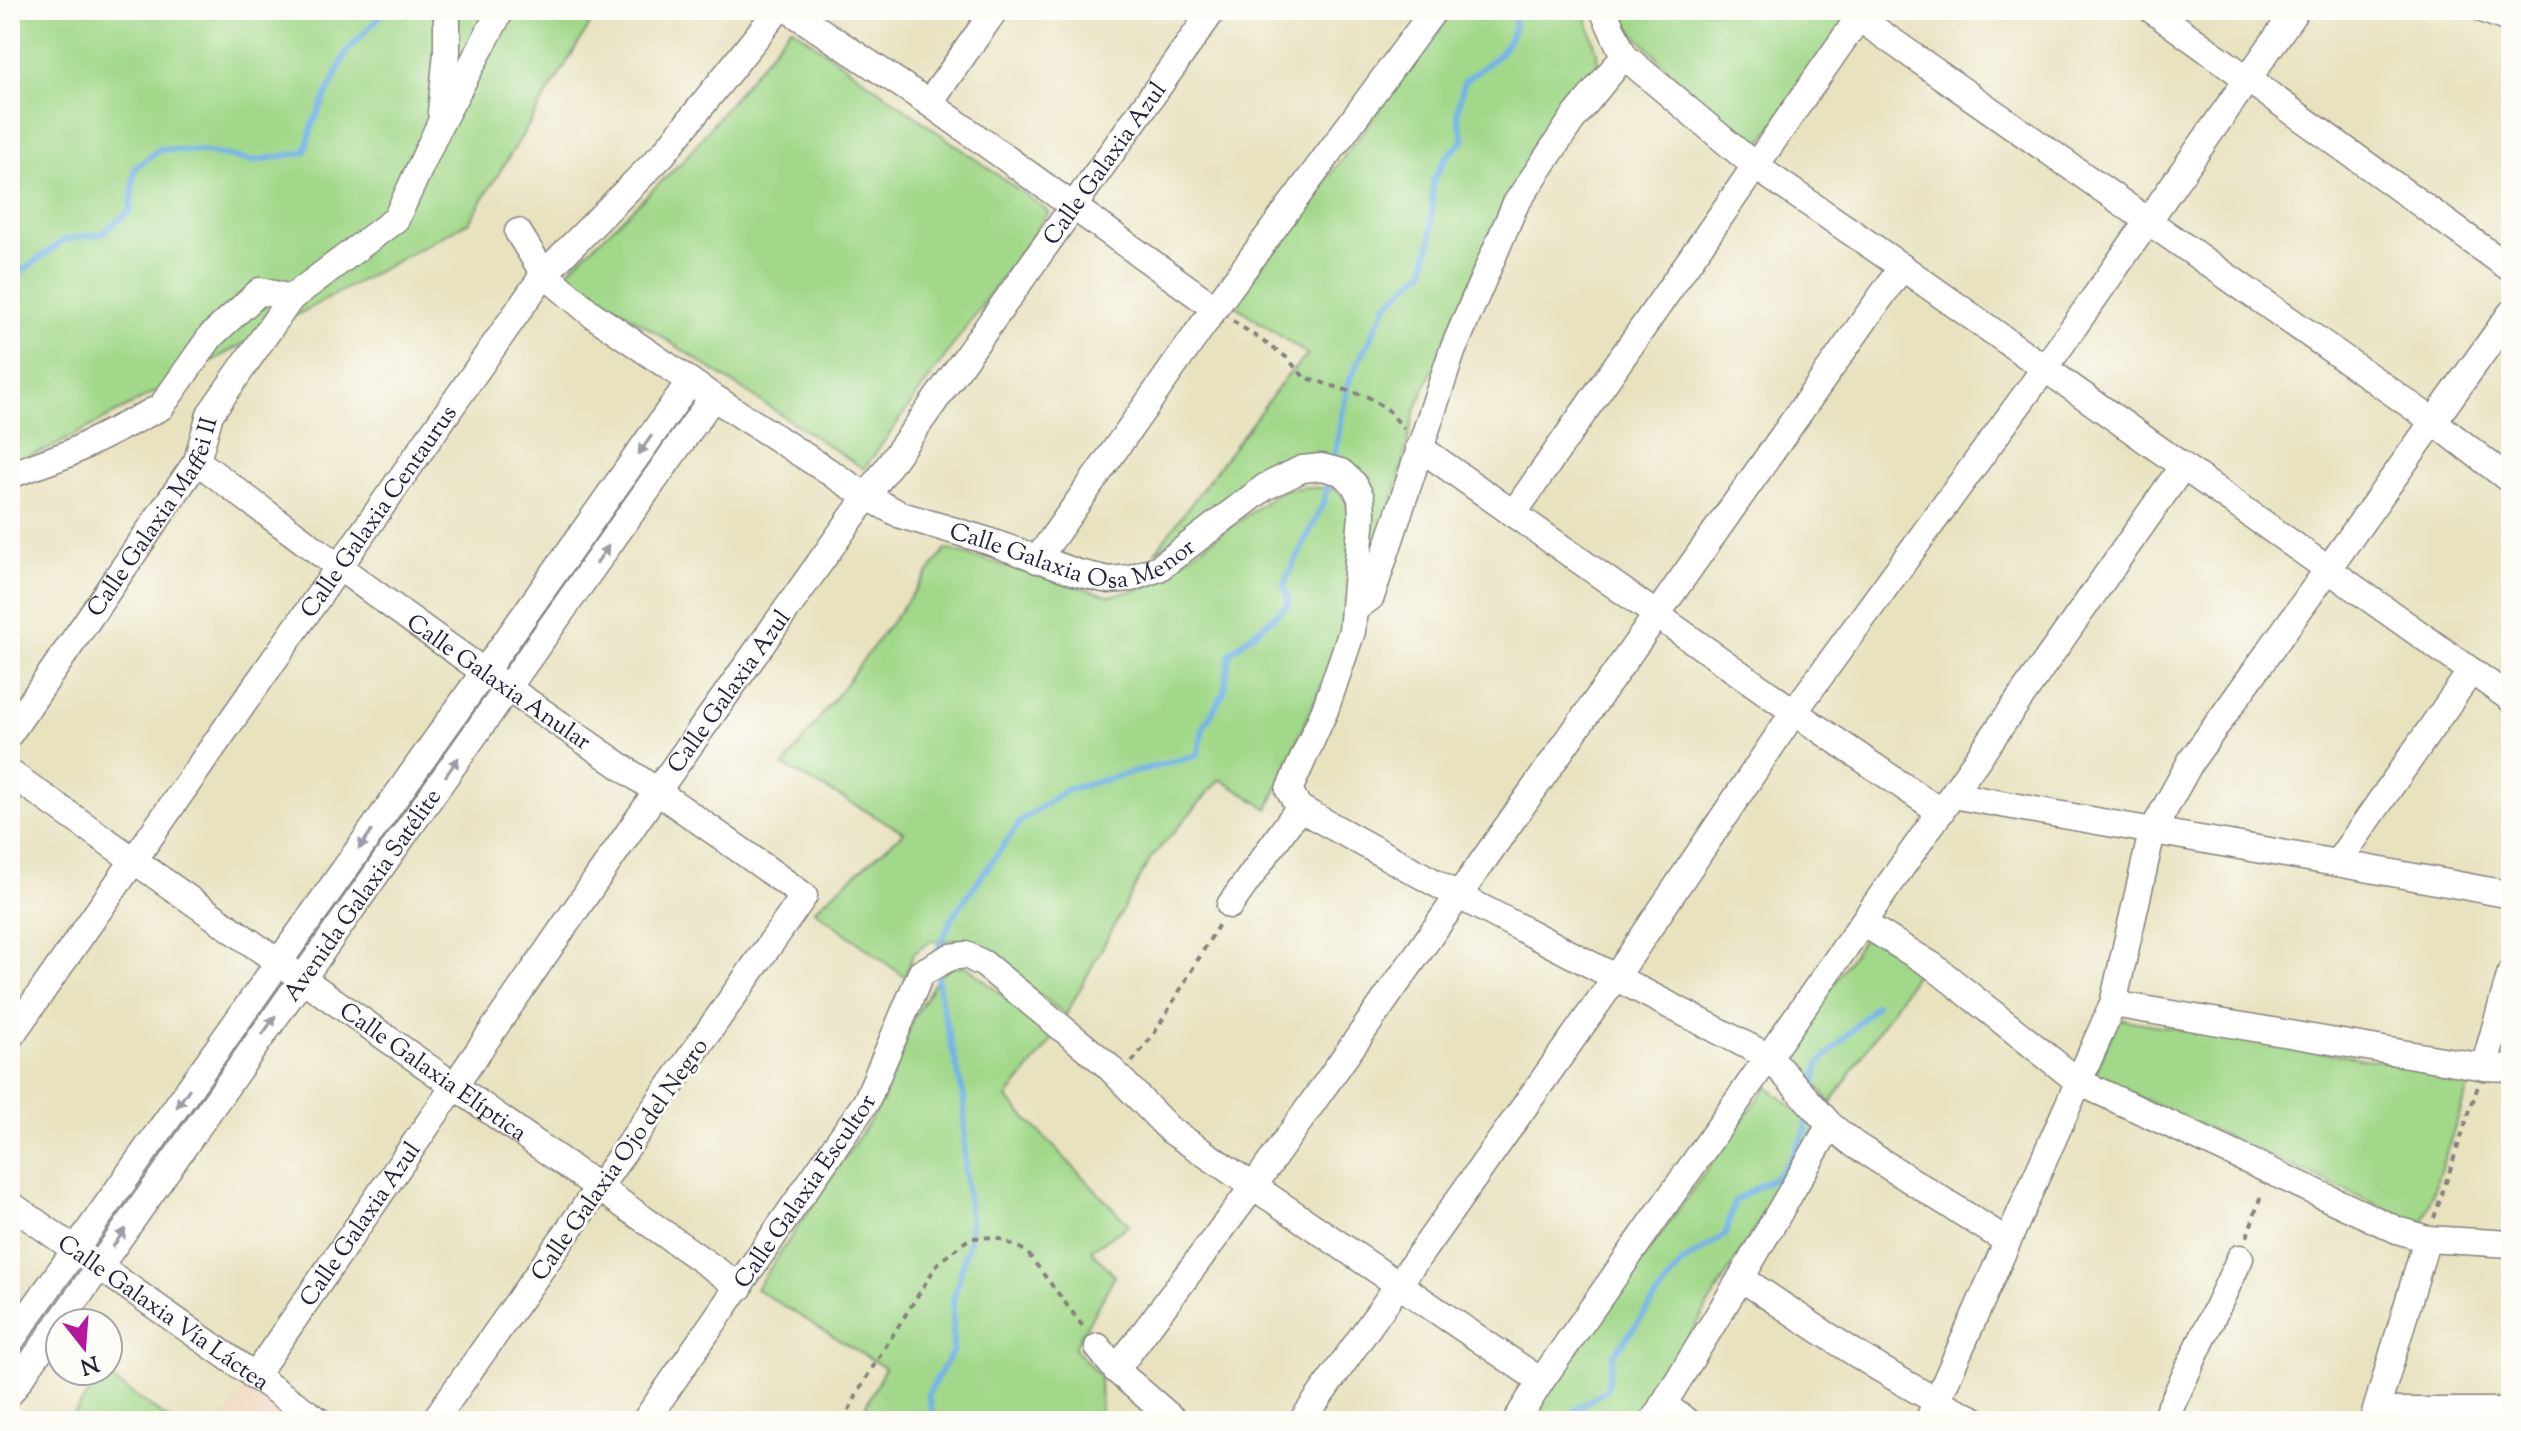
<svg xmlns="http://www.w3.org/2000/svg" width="2521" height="1431" font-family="'Sorts Mill Goudy',serif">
  <rect width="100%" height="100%" fill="#fdfcf7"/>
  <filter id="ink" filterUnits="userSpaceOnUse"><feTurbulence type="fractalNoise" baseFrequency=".0125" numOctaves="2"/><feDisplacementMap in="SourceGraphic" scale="16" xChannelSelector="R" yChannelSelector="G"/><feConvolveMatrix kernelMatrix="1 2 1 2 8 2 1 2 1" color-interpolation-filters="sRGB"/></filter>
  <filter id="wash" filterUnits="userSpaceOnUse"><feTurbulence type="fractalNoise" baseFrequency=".006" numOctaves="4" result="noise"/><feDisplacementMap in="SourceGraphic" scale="32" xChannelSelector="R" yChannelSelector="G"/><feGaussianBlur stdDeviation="1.8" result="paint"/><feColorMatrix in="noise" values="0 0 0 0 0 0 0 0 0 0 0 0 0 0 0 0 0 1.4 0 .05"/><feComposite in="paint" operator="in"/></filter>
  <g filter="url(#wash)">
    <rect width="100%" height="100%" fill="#e8e2bf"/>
    <polygon fill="#f0d6bc" points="247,1386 299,1421 221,1421"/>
    <g fill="#a1d889" stroke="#627d62" stroke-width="2">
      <polygon points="10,10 599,10 469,222 49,449 10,462"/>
      <polygon points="1454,10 1584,10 1597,52 1598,69 1506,200 1416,408 1393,500 1367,579 1371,497 1364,476 1350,463 1317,453 1293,461 1241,491 1154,553 1287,376 1308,355 1233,304"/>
      <polygon points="1621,10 1853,10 1757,148 1725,129 1630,29"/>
      <polygon points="791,27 1049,212 864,469 565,273 684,160"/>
      <polygon points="1307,487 1337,489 1347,503 1351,524 1343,635 1268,809 1220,779 1150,859 1066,1015 975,945 956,940 931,941 913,954 905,977 814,910 904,832 784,766 946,549 1110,596 1147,587 1282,490"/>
      <polygon points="1866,934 1920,967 1831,1103 1789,1053"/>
      <polygon points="966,966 1055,1036 1007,1098 1129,1225 1091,1250 1115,1276 1074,1348 1100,1376 1101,1421 858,1421 885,1368 756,1289 883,1101 914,1016 940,975 951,968"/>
      <polygon points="2118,1019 2472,1076 2422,1225 2094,1077"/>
      <polygon points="1767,1086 1816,1127 1638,1421 1527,1421"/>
      <polygon points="103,1373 171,1421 76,1421 71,1418"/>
    </g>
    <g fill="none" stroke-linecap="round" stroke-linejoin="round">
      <g stroke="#74b3e8" stroke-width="6">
        <polyline points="10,280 64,240 101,234 130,211 135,168 160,149 202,151 254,161 305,152 313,124 347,51 386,10"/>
        <polyline points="1333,464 1348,383 1387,304 1424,271 1431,240 1433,181 1445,158 1464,140 1457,113 1464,82 1501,53 1515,28 1513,10"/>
        <polyline points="937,953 951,919 1021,821 1066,790 1198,755 1203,728 1224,692 1230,653 1289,604 1284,584 1323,504 1330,475"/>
        <polyline points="1814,1089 1819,1064 1876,1005"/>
        <polyline points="934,1421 928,1394 953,1351 953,1300 970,1238 970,1216 965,1173 964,1097 942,1006 937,976"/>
        <path d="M1563 1421C1568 1412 1596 1397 1607 1389L1613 1356 1682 1263 1725 1235 1735 1201 1781 1173 1805 1134 1808 1115"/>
      </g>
    </g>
  </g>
  <g filter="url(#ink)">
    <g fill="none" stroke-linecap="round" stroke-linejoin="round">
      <defs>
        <g id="minor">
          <polyline points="789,10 929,103 1215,308"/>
          <polyline points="1603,10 1624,56 1755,166 1902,267 2511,699"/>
          <polyline points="2152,10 2511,269"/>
          <polyline points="2485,10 2511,20"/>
          <polyline points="1859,18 2433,421 2511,481"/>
          <polyline points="929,103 995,10"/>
          <polyline points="441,112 447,52 447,10"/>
          <path id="s1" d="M518 232 544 274 593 315 713 397 868 497 901 515 985 540 1078 573 1109 580 1131 578 1159 568 1265 487 1302 469 1322 467 1341 472 1354 484 1361 498 1362 515 1352 631 1325 710 1289 790 1299 808"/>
          <polyline points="1419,447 1794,712 1941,812"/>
          <path id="s2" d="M197 461C299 538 401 614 506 687 606 756 706 824 804 896L434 1421"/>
          <polyline points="10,475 68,454 161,407 211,336 260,291 291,298"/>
          <polyline points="1513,514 1864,10"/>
          <polyline points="1037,560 1215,308 1434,10"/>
          <polyline points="1355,609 1371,597 1452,352 1515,205 1572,120 1624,56"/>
          <path id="s3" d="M10 733 197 461 210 414 291 298 396 219 440 124 501 10"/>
          <path id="s4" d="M10 773 740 1287"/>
          <path d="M1953 795C2139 830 2325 859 2511 895"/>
          <polyline points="1299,808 1457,895 1769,1057 1830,1125 1855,1145 2007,1241"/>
          <polyline points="2338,862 2471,671"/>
          <polyline points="1230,905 1299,808"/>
          <polyline points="1863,923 1933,966 2079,1082 2397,1230 2427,1239 2511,1244"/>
          <polyline points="2113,1004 2484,1067 2511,1068"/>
          <path id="s5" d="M10 1037 544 274 663 154 778 10"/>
          <polyline points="2484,1067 2511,972"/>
          <path id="s6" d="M10 1204 319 1421"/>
          <path d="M1741 1278C1818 1329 1893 1382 1977 1421"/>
          <polyline points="10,1342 690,381"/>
          <polyline points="1098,1347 1116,1370 1175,1421"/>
          <polyline points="1116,1370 1253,1187 1902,267"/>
          <path id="s7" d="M254 1377 658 790 1213 10"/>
          <path id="s8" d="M10 1393 713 397"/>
          <polyline points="1663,1404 1686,1421"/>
          <polyline points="2376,1411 2511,1411"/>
          <path id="s9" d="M645 1421 866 1102 921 973 950 957 966 955 984 964 1107 1065 1170 1130 1541 1381"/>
          <polyline points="1302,1421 1616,977 1794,712 2045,368 2296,10"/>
          <polyline points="1516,1421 1541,1381 2183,466"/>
          <polyline points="1653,1421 1741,1278 1830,1125"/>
          <polyline points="1928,1421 2113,1004 2152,832 2191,761 2511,313"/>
          <polyline points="2164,1421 2240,1258"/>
          <polyline points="2373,1421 2427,1239"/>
        </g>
      </defs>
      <use href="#minor" stroke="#85827d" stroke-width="29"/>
      <g stroke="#85827d" stroke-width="4" stroke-dasharray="6 6" stroke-linecap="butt">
        <polyline points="1233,321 1286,357 1304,377 1368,397 1388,410 1404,429"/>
        <polyline points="1132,1062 1154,1034 1219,924"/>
        <polyline points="2434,1218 2478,1086"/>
        <polyline points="2247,1237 2262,1192"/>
        <polyline points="843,1421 866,1378 938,1263 970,1238 996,1237 1026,1251 1085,1329"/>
      </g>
      <use href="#minor" stroke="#fff" stroke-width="26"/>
    </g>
    <defs><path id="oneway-solid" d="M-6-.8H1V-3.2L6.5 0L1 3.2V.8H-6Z" transform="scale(2)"/></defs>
    <g fill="#9c9ca7">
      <use href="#oneway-solid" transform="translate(645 445) rotate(125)"/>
      <use href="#oneway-solid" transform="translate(602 555) rotate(-55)"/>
      <use href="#oneway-solid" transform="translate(452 767) rotate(-55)"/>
      <use href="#oneway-solid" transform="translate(365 840) rotate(125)"/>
      <use href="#oneway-solid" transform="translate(269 1025) rotate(-55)"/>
      <use href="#oneway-solid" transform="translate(183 1098) rotate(125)"/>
      <use href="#oneway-solid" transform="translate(119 1238) rotate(-55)"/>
    </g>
  </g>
  <g text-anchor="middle" stroke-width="6" stroke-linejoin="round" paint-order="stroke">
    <g font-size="24" fill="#22223b" stroke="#fdfcf7">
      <text dy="8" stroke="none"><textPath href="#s7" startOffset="1482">Calle Galaxia Azul</textPath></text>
      <text dy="8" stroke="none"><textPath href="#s5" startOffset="642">Calle Galaxia Centaurus</textPath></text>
      <text dy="8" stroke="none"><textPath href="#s3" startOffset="260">Calle Galaxia Maffei II</textPath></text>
      <text dy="8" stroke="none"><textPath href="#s1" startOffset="662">Calle Galaxia Osa Menor</textPath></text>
      <text dy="8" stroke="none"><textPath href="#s2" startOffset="374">Calle Galaxia Anular</textPath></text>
      <text dy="8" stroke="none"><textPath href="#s7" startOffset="834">Calle Galaxia Azul</textPath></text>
      <text dy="8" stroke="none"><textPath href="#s8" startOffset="610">Avenida Galaxia Satélite</textPath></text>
      <text dy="8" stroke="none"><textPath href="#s4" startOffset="518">Calle Galaxia Elíptica</textPath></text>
      <text transform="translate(619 1159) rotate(-55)" y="8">Calle Galaxia Ojo del Negro</text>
      <text dy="8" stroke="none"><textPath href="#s9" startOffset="280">Calle Galaxia Escultor</textPath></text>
      <text dy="8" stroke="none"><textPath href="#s7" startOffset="186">Calle Galaxia Azul</textPath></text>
      <text dy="8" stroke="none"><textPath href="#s6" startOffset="188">Calle Galaxia Vía Láctea</textPath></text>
    </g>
  </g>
  <rect width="2521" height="1431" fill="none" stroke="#fdfcf7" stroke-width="40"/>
  <g transform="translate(84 1347) rotate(163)"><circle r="38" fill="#fdfcf7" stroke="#a5a5ac" stroke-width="2"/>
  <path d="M0-6L14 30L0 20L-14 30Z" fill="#b5179e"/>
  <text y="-12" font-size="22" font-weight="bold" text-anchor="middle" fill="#22223b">N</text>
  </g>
</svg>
